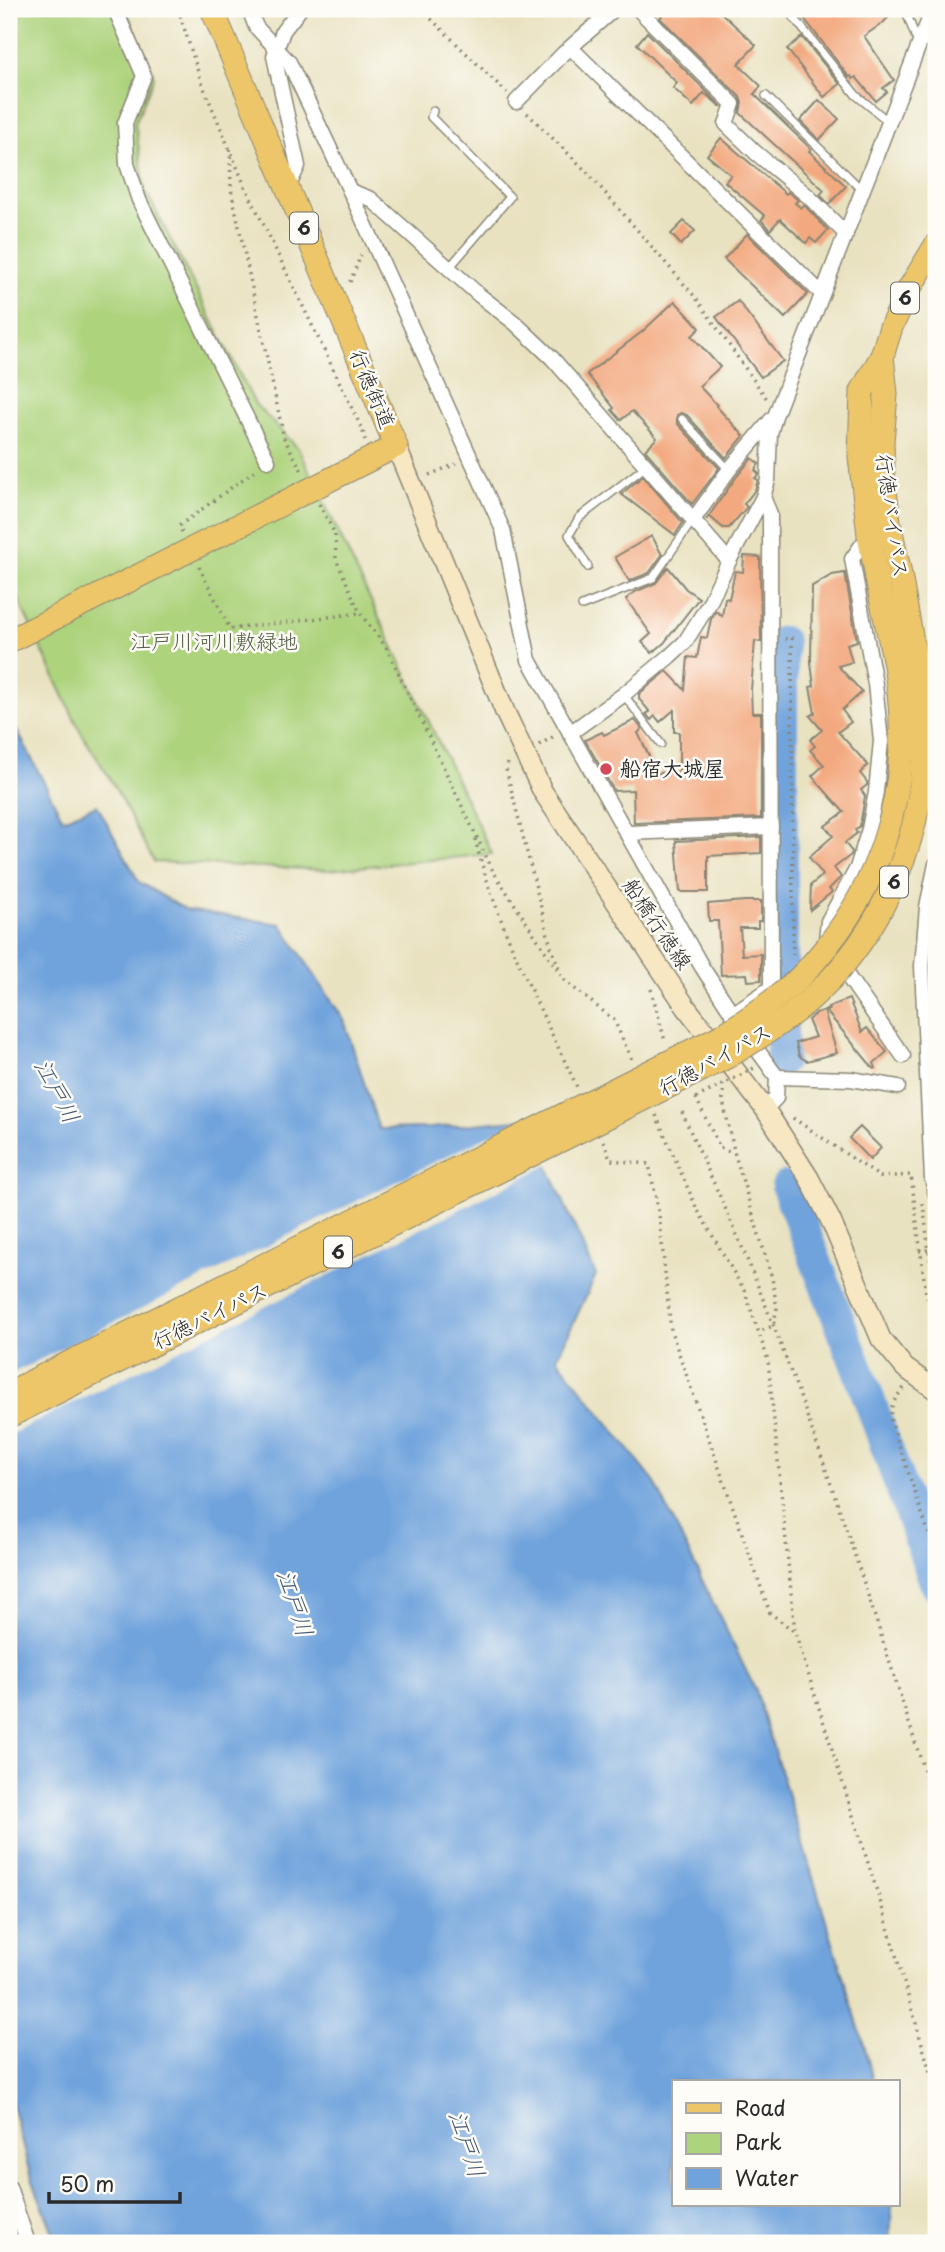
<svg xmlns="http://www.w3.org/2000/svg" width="945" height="2252" font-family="'Playpen Sans','Klee One',sans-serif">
  <rect width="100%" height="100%" fill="#fdfcf7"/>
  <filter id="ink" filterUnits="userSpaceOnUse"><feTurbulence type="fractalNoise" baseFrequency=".0143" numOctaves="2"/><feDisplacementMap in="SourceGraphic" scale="14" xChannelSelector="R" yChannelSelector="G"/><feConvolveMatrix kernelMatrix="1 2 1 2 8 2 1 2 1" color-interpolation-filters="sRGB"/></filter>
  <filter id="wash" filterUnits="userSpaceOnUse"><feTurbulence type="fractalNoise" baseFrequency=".00686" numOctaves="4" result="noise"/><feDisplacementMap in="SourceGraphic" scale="28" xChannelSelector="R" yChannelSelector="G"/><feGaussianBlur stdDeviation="1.57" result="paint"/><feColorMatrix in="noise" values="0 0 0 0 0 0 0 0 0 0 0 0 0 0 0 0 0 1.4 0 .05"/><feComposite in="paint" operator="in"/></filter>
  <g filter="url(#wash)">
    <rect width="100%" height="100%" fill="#e9e2c1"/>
    <polygon fill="#add37d" stroke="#6c7f54" stroke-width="2" points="9,9 126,9 154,77 135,123 145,190 255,404 298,448 492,854 329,870 154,862 111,780 81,733 9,580"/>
    <polygon fill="#70a3dc" stroke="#4e6784" stroke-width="2" points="9,715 63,819 97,805 139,882 186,910 281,924 344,1020 379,1129 431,1128 527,1119 596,1275 557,1358 655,1483 756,1691 866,2051 873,2082 674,2082 674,2205 892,2205 890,2243 57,2243 30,2174 9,2093"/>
    <polygon fill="#e9e2c1" points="527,1116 530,1118 550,1164 9,1435 9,1375"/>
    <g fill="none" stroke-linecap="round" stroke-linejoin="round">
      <g stroke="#70a3dc" stroke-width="32">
        <polyline points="782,1060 782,642"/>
        <polyline points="787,1187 864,1385 936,1585"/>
      </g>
    </g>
    <g id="blocks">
      <g fill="#f3a97f">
        <polygon points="655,9 717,9 756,45 738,64 761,86 754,94 811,149 809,151 846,186 829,204 820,195 824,190 740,113 742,103 740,97 660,18 662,16"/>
        <polygon points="797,9 896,9 883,23 864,36 894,80 883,88 887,92 876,101 856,77 853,79 851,76 849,77"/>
        <polygon points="647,32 721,106 720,106 704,93 693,106 673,88 677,83 637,44"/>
        <polygon points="802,37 840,84 824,97 787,49"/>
        <polygon points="819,100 839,119 819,140 800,121"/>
        <polygon points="721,138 786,194 788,192 798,200 795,203 801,208 804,205 828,230 816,243 810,238 806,243 780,219 770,230 761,220 765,216 725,182 731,175 707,155"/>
        <polygon points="684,221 695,231 681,245 671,234"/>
        <polygon points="747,234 808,294 785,318 724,259"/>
        <polygon points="675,301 700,328 692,336 720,367 699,386 717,405 716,406 744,436 726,458 687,415 681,413 677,415 677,423 719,468 692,504 645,450 657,438 632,411 621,420 612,410 614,408 587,374 643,331"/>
        <polygon points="738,301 783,361 761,377 716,317"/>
        <polygon points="752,458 759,464 755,470 759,474 755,478 758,480 755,490 744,504 747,507 729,528 723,528 709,516 706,520 737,476"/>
        <polygon points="643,476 683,523 675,535 621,494"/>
        <polygon points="652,536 662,555 649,573 629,581 615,557"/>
        <polygon points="744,556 760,557 761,642 755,641 751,690 752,713 761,713 761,818 634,823 633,790 614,791 585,740 602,732 604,735 635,720 642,729 638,733 657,773 679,772 679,732 674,732 674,710 660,722 655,716 651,720 646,714 650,712 639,699 639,694 667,671 685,690 688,657 697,658 701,637 707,638 711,619 716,611 722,616 725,598 729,599 735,571 743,572"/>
        <polygon points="668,567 686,589 699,598 664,643 652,653 642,642 651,634 626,599 635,592 656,583"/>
        <polygon points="845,573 857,641 847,644 852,662 838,666 862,692 842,710 851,722 838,732 868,765 860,773 867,782 867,785 861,790 865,796 860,826 855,830 857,833 845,843 852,852 851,855 834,868 841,877 829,889 832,892 810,910 811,885 823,875 809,857 833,836 825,826 844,812 812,776 824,765 810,750 815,746 810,740 822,730 810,716 815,713 810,687 814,686 811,663 812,586 832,575"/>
        <polygon points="761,837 761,853 708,856 708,892 680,892 676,841"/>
        <polygon points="745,901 761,901 761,921 758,921 758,928 740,928 742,955 761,954 761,980 748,981 747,974 721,975 718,921 709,921 708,904"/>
        <polygon points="849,999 862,1032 867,1028 887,1052 874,1063 876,1068 874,1069 825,1010 829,1010 828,1007"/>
        <polygon points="824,1011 837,1053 807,1061 799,1056 796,1043 815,1037 808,1020 816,1013"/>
        <polygon points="860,1127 881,1148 870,1160 849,1138"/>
      </g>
    </g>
  </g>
  <g filter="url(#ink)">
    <use href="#blocks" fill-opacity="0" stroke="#8a8676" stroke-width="2"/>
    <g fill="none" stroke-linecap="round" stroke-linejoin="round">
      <defs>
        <g id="lane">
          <polyline points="787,9 856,95 889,122"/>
          <polyline points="905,9 918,44"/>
          <polyline points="766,96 863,191"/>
          <polyline points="433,111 431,117 510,197 449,268"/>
          <polyline points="682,419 729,470"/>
          <polyline points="588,567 569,535 579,518 646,466"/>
          <polyline points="582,606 653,578 693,520"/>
          <polyline points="624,695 661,744"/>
        </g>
        <g id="street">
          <polyline points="115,9 144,76 125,123 127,164 139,200 268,461"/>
          <polyline points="249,9 256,27 289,62 350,191 503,530 529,660 702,967 745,1033 777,1077 776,1098 765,1109"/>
          <polyline points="638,9 733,104 726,124 756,153 808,196 846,234"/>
          <polyline points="571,48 822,294"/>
          <polyline points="516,102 564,53 614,9"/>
          <polyline points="286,185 292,179 298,166 274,56 283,31 300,9"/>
          <polyline points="350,191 371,199 479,295 515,323 552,358 729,561"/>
          <polyline points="693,520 729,470 772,419"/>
          <polyline points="869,535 852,559 875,684 881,741 876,792 869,829 857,868 828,921 826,940 833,955 903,1056"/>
          <polyline points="570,733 623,695 670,656 685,642 709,604 729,561 763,497 768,480 770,434 775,416 933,9"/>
          <polyline points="628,833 771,827"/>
          <polyline points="936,864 927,907 922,966 932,1179 936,1195"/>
          <polyline points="732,1014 771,988 770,514 763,497"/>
          <polyline points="777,1077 851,1079 898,1087"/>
          <polyline points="9,2187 28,2243"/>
        </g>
        <polyline id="secondary" points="396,446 505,712 543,792 686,1007 765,1109 809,1178 831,1221 881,1339 905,1368 936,1390"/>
        <g id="primary">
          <polyline points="212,9 396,446 343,473"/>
          <polyline points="882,356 886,394 882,442 883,475 889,522 900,574"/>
          <polyline points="877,578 869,535 860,457 862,391 882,356 891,327 909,289 936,245"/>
        </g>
      </defs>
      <use href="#lane" stroke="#8a8676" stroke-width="10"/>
      <use href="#street" stroke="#8a8676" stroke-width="17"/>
      <use href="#secondary" stroke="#8a8676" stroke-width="22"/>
      <use href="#primary" stroke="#8a8676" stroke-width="25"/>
      <g stroke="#8a8676" stroke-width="3.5" stroke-dasharray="2 5" stroke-linecap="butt">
        <polyline points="178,9 201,81 245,186 363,431 365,440"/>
        <polyline points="421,9 507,93"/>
        <polyline points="527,113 588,173 696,298 767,399"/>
        <polyline points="230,149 231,189 284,438 303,473"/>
        <polyline points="350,282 361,255"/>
        <polyline points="429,475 456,464"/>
        <polyline points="319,504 335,534 336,559 360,613 386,647 493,871 564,980 614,1020 632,1060"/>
        <polyline points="182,532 179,526 258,468"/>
        <polyline points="199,567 230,629 360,613"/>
        <polyline points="785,639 792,638 793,956"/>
        <polyline points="539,745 556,735"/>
        <polyline points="508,763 506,769 551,947 561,972"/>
        <path d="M475 839C497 926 539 1006 577 1087"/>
        <polyline points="651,989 665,1041"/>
        <polyline points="723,1084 723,1101 735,1155 772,1278 777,1308 773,1326 760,1331"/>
        <polyline points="696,1098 720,1148 734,1154"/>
        <path d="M682 1112C702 1159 725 1205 744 1252 819 1433 876 1621 936 1807"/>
        <polyline points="656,1115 696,1207 745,1292 768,1360 795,1632 882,1907 936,2092"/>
        <polyline points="793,1118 880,1177 911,1175 926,1295 936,1314"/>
        <polyline points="603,1141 611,1160 649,1164 659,1214 671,1331 770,1613 795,1632"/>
        <polyline points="923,1203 934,1292 936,1297"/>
        <polyline points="919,1251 936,1249"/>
        <path d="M904 1388C895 1398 889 1407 891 1421L936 1555"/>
      </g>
      <use href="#lane" stroke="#fff" stroke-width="7"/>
      <use href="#street" stroke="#fff" stroke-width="14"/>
      <use href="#secondary" stroke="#f7e8c3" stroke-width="19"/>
      <use href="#primary" stroke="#ecc669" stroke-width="23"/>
      <defs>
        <g id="primary-bridge">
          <polyline points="9,641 343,473"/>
          <path d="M9 1393 723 1035C749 1018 774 1001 796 981 808 970 818 957 828 945 879 880 904 803 901 721 900 673 886 625 877 578"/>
          <path d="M9 1416 727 1057C760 1038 791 1018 818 992 880 933 920 844 923 759 926 698 910 635 900 574"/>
        </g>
      </defs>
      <use href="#primary-bridge" stroke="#8a8676" stroke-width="25" stroke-linecap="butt"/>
      <polyline stroke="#8a8676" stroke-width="3.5" stroke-dasharray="2 5" stroke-linecap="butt" points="696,1098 756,1067"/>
      <use href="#primary-bridge" stroke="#ecc669" stroke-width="23"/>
    </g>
  </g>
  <circle fill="#d1495b" stroke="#fdfcf7" stroke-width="2.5" cx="606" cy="769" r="7"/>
  <g text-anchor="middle" stroke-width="5" stroke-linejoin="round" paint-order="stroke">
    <g fill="#fdfcf7" stroke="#6a6a68" stroke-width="2">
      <rect x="290" y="212.5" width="28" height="31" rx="5"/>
      <rect x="891" y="282.5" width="28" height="31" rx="5"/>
      <rect x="880" y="866.5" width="28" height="31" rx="5"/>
      <rect x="324" y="1236.5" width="28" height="31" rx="5"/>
    </g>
    <g font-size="19" font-weight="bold" fill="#2b2b2b">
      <text x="304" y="235">6</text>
      <text x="905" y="305">6</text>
      <text x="894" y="889">6</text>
      <text x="338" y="1259">6</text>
    </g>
    <g font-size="21" fill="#2b2b2b" stroke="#fdfcf7">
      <text transform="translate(372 389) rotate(67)" y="7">行徳街道</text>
      <text transform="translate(892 516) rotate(82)" y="7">行徳バイパス</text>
      <text transform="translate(657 924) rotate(56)" y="7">船橋行徳線</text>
      <text transform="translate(715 1060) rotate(-29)" y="7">行徳バイパス</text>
      <text transform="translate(210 1316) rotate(-26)" y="7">行徳バイパス</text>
    </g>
    <g font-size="21" fill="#525d44" stroke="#fdfcf7">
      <text x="214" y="649">江戸川河川敷緑地</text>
    </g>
    <g font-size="21" font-weight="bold" fill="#2b2b2b" stroke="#fdfcf7" text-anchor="start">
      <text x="620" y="776">船宿大城屋</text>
    </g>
    <g font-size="23" font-style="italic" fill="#475b72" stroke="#fdfcf7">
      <text transform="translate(57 1091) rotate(62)" y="8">江戸川</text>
      <text transform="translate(295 1603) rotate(72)" y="8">江戸川</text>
      <text transform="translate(467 2144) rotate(72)" y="8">江戸川</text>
    </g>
  </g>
  <rect width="945" height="2252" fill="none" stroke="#fdfcf7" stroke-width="35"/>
  <rect x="672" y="2080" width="228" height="126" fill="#fdfcf7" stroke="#a9a8a5" stroke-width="2"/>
  <rect x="686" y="2103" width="35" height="10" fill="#ecc669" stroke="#a9a8a5" stroke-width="2"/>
  <text x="735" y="2116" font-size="21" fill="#2b2b2b">Road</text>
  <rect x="686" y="2133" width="35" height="21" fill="#add37d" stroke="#a9a8a5" stroke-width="2"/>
  <text x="735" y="2150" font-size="21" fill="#2b2b2b">Park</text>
  <rect x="686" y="2168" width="35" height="21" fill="#70a3dc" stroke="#a9a8a5" stroke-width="2"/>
  <text x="735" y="2186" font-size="21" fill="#2b2b2b">Water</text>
  <path d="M49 2192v10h131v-10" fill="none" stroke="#2b2b2b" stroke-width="3.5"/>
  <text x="60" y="2192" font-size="21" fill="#2b2b2b" stroke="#fdfcf7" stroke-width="5" paint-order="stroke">50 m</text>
</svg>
